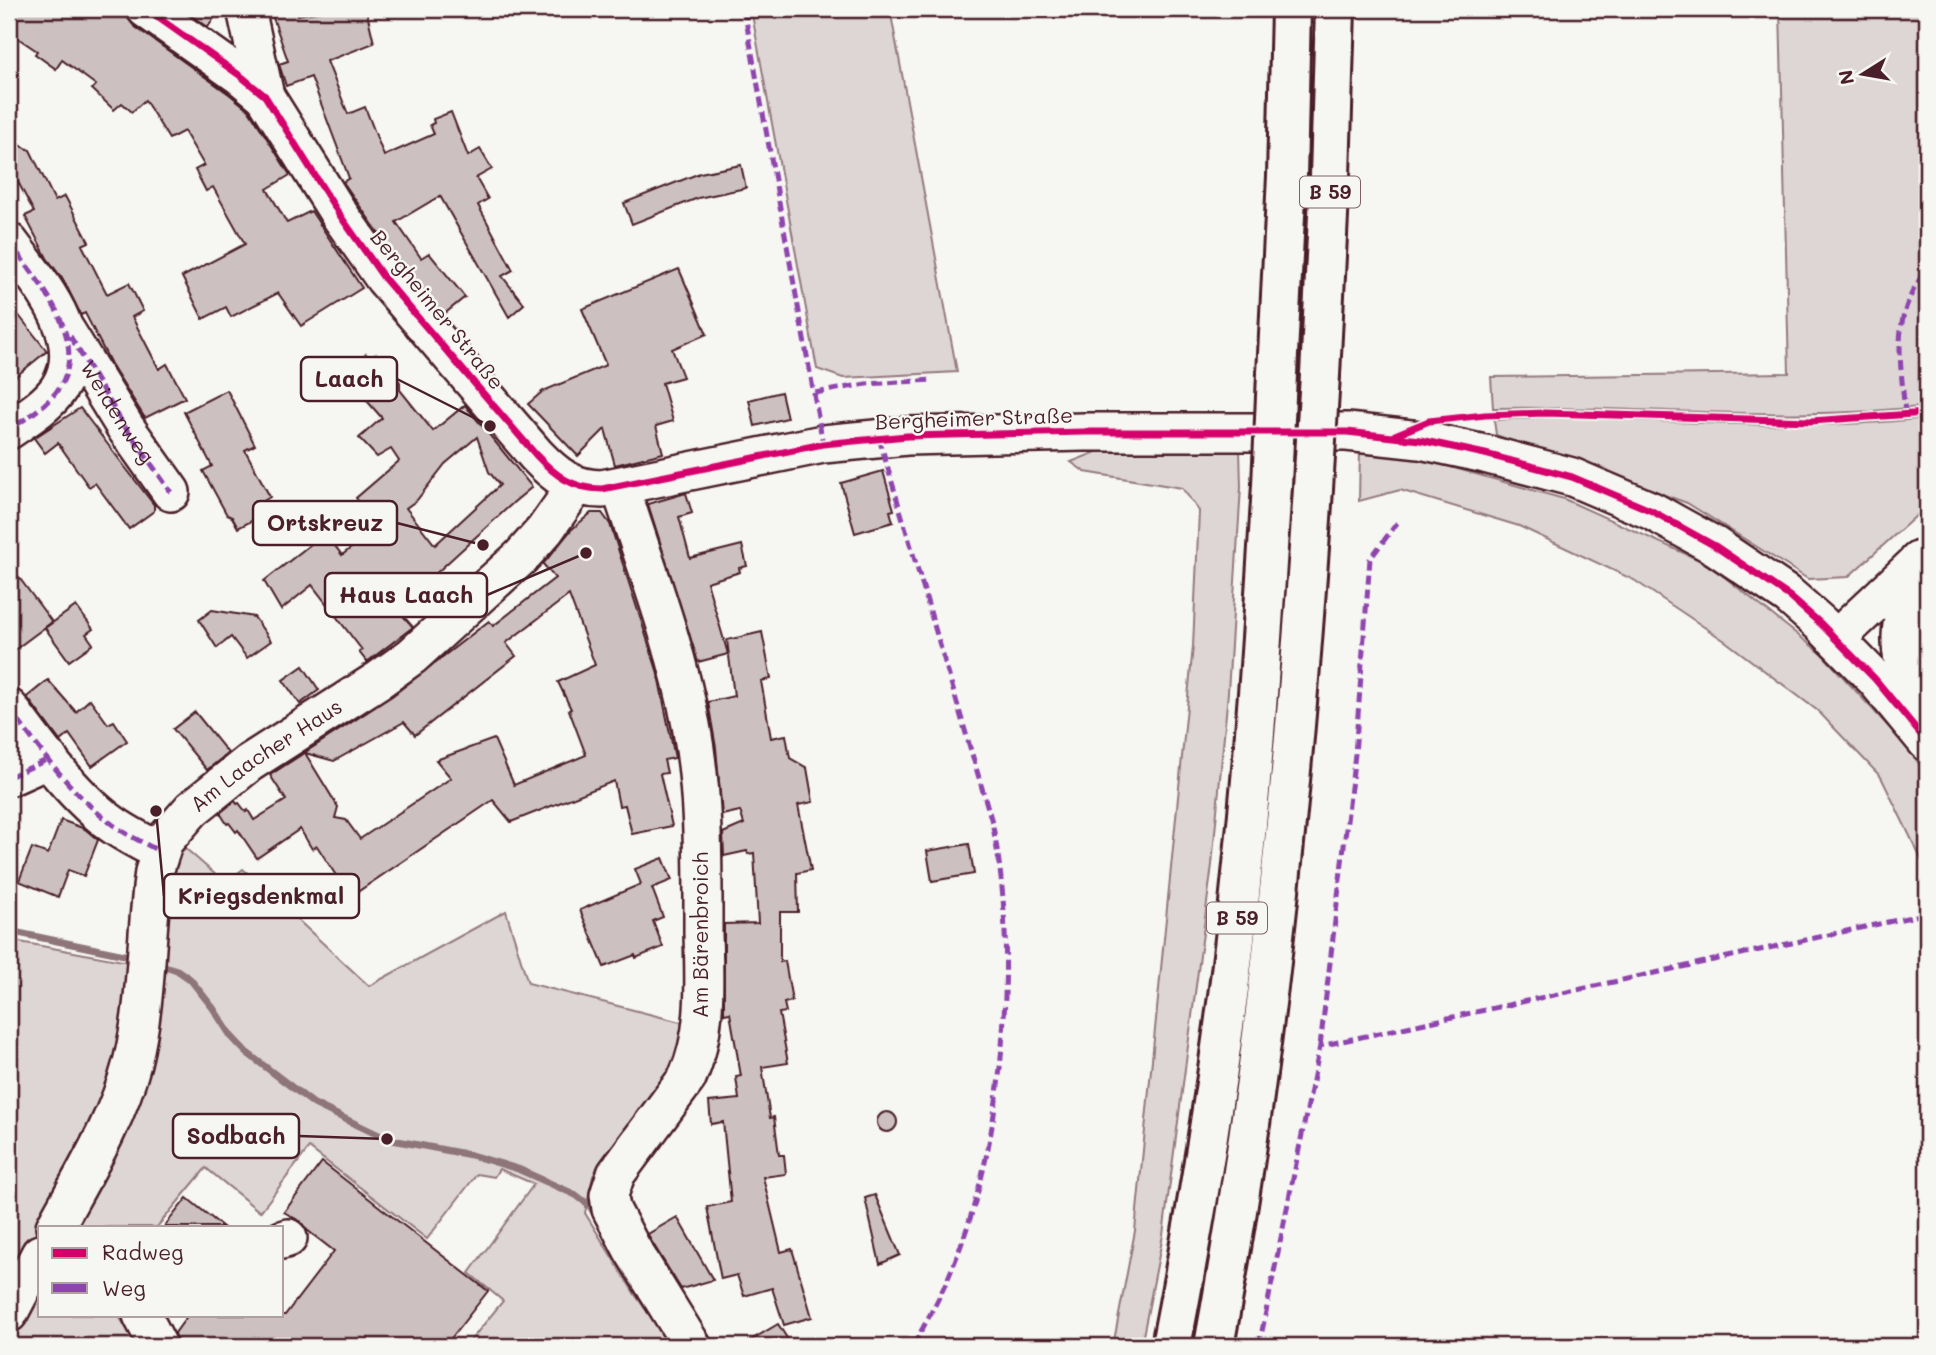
<svg xmlns="http://www.w3.org/2000/svg" width="1936" height="1355" font-family="Mali,sans-serif">
  <rect width="100%" height="100%" fill="#f6f6f2"/>
  <filter id="ink" filterUnits="userSpaceOnUse"><feTurbulence type="fractalNoise" baseFrequency=".0143" numOctaves="2"/><feDisplacementMap in="SourceGraphic" scale="14" xChannelSelector="R" yChannelSelector="G"/><feConvolveMatrix kernelMatrix="1 2 1 2 8 2 1 2 1" color-interpolation-filters="sRGB"/></filter>
  <g filter="url(#ink)">
    <g fill="#ddd6d5" stroke="#947a80" stroke-width="2">
      <polygon points="751,9 890,9 957,372 843,378 817,369"/>
      <path d="M1780 9H1927V406C1783 423 1638 405 1493 408L1491 377 1789 373Z"/>
      <path d="M1556 417C1679 421 1804 432 1927 418V506L1848 577 1808 579 1687 503 1496 435 1494 420Z"/>
      <polygon points="1109,447 1240,449 1241,487 1228,692 1212,865 1163,1235 1141,1346 1113,1346 1135,1231 1193,646 1199,511 1182,488 1085,472 1071,462"/>
      <polygon points="1360,450 1401,453 1564,499 1708,564 1822,654 1907,747 1927,775 1927,871 1881,777 1818,711 1725,641 1634,580 1519,526 1400,490 1359,501"/>
      <polygon points="1927,589 1927,696 1910,630"/>
      <polygon points="185,848 225,883 243,869 369,986 506,911 528,983 688,1024 674,1068 593,1176 585,1213 634,1293 671,1346 466,1346 503,1301 469,1273 534,1184 499,1169 494,1177 477,1174 427,1239 309,1148 260,1212 206,1168 157,1227 79,1227 79,1224 74,1221 160,969 177,857"/>
      <polygon points="9,940 139,964 133,1025 40,1240 9,1299"/>
      <polygon points="40,1276 40,1315 118,1315 138,1346 9,1346 14,1324"/>
    </g>
    <g fill="none" stroke-linecap="round" stroke-linejoin="round">
      <g stroke="#8e747a" stroke-width="7">
        <polyline points="9,931 134,957"/>
        <polyline points="159,964 177,970 190,979 213,1008 231,1036 246,1052 314,1104 387,1139 471,1155 518,1169 576,1195 590,1206 598,1220"/>
      </g>
    </g>
    <g fill="#ccc1c0" stroke="#4a1f2b" stroke-width="2" fill-rule="evenodd">
      <polygon points="21,9 116,9 127,17 134,26 229,94 249,110 290,175 267,189 287,223 311,211 362,288 301,326 278,293 231,317 226,307 203,319 182,277 245,244 213,187 206,191 195,170 204,165 184,131 169,139 145,100 132,112 122,103 114,110 92,89 96,85 62,60 56,69 35,54 37,51 9,32 9,27"/>
      <polygon points="182,9 220,9 208,27"/>
      <polygon points="270,9 296,9 298,15 337,9 366,9 374,43 327,61 348,114 365,107 384,156 434,134 430,125 434,123 433,119 451,112 468,156 480,149 492,169 476,178 488,199 478,205 513,270 502,276 524,304 509,317 440,196 396,222 421,258 429,253 465,297 443,315 401,265 343,182 349,178 311,77 286,86 279,64 288,61"/>
      <polygon points="9,140 30,150 55,201 65,196 89,242 82,245 107,294 129,283 143,311 132,317 159,369 167,364 185,398 145,418 143,415 111,364 85,313 81,315 64,281 47,258 25,216 34,212 9,165"/>
      <polygon points="741,165 746,188 698,198 632,224 624,203 700,173"/>
      <polygon points="679,269 707,334 672,349 683,377 662,383 673,421 656,426 663,453 615,465 605,429 578,456 528,404 543,391 606,365 582,309"/>
      <polygon points="9,303 47,351 9,382"/>
      <path d="M366 354 370 359 376 354 400 382V390L433 431 465 405 532 487 514 502 397 609 413 627 367 662 359 652 362 650 312 585 281 610 264 581 325 533 342 555 378 527 356 498 399 461 391 449 377 457 359 438 382 418 354 386 360 381 349 369ZM477 437 489 472 500 485 435 545 406 508 417 500 445 464Z"/>
      <polygon points="227,390 255,445 245,450 270,497 265,500 271,511 238,528 232,517 227,515 203,471 212,466 184,412"/>
      <polygon points="781,392 787,418 755,426 749,400"/>
      <polygon points="80,408 154,505 154,511 129,529 95,483 89,487 58,443 45,453 34,438"/>
      <polygon points="883,471 894,510 890,511 893,522 855,533 841,483"/>
      <polygon points="686,493 692,513 679,517 690,558 742,545 747,566 739,568 740,572 707,582 728,654 698,662 648,504"/>
      <path d="M591 513H602L610 524 657 670 675 758 664 760 667 773 660 774 672 826 632 834 625 805 619 806 614 781 511 822 493 800 350 897 317 846 312 849 300 829 257 858 238 830 236 832 229 823 227 824 220 813 235 801 237 804 239 803 246 812 248 810 254 820 286 800 270 775 392 696 489 621 493 626 555 578 543 564 571 530ZM569 595 595 665 558 682 571 709 569 710 586 755 514 785 494 739 436 760 451 778 360 839 346 820 335 818 338 807 305 753 334 761 404 722 415 735 516 656 506 643Z"/>
      <polygon points="9,564 52,622 9,654"/>
      <polygon points="76,606 93,629 86,634 93,644 69,661 45,628"/>
      <polygon points="212,610 254,617 271,641 247,658 231,637 217,648 199,620"/>
      <polygon points="762,632 771,679 761,681 771,738 786,735 790,758 807,768 813,802 798,805 811,870 797,873 798,912 780,912 780,962 785,961 792,1001 784,1003 786,1012 779,1013 788,1063 762,1067 770,1118 774,1117 779,1155 784,1155 786,1174 763,1177 781,1252 792,1249 812,1317 784,1325 772,1288 744,1296 737,1275 721,1279 707,1207 731,1202 723,1122 711,1124 709,1102 739,1099 736,1077 741,1076 730,1013 724,1014 724,924 758,923 754,853 748,854 747,851 724,856 723,833 744,824 740,811 722,815 716,748 708,702 734,696 727,640"/>
      <polygon points="303,666 319,690 300,704 283,680"/>
      <polygon points="48,680 76,712 90,699 108,724 114,721 127,741 92,766 69,734 60,741 27,697"/>
      <polygon points="195,712 228,753 207,770 173,729"/>
      <polygon points="61,820 85,829 98,840 84,876 68,870 58,897 19,881 32,848 48,854"/>
      <polygon points="969,844 974,874 932,881 927,851"/>
      <polygon points="663,858 672,880 652,888 663,917 653,921 663,947 636,958 635,955 604,967 580,910 641,884 635,869"/>
      <circle cx="887" cy="1122" r="10"/>
      <polygon points="322,1162 488,1291 445,1346 179,1346 175,1333 188,1315 285,1315 334,1251 307,1230 301,1222 284,1212"/>
      <polygon points="875,1195 900,1255 880,1264 865,1198"/>
      <polygon points="187,1198 223,1227 164,1227"/>
      <polygon points="677,1217 713,1280 681,1289 650,1239 648,1234"/>
      <polygon points="778,1324 792,1346 741,1346"/>
    </g>
    <g fill="none" stroke-linecap="round" stroke-linejoin="round">
      <defs>
        <g id="minor">
          <path d="M146 9 242 77 265 96 339 214 384 278 536 455C555 475 572 489 602 489L823 444 907 436 1085 432H1347L1420 440 1485 454 1572 477 1652 511 1715 546 1789 596 1821 624 1875 679 1927 742"/>
          <polyline points="246,9 265,96"/>
          <path d="M9 242C37 280 91 339 59 388 48 405 25 419 9 430"/>
          <path id="s1" d="M66 331 125 427 171 492"/>
          <path d="M620 486C645 564 676 644 691 725 704 793 703 863 703 932 704 981 708 1033 687 1078L616 1174 609 1195 611 1209 632 1249 692 1346"/>
          <path d="M1918 561C1912 587 1900 616 1901 643 1902 670 1914 698 1921 724"/>
          <polyline points="1836,639 1920,560"/>
          <path d="M9 708C36 745 72 794 108 821 123 833 142 842 159 851"/>
          <polyline points="9,777 49,759"/>
          <path id="s2" d="M55 1227C83 1175 117 1121 132 1063 148 1000 145 935 154 872L164 841 192 809 249 763 380 679 412 656 521 557 545 530 576 486"/>
          <polyline points="282,1240 288,1238"/>
          <polyline points="9,1313 40,1254"/>
          <polyline points="142,1315 158,1346"/>
        </g>
        <g id="highway">
          <polyline points="1277,374 1287,176 1291,9"/>
          <polyline points="1320,375 1330,176 1335,9"/>
          <path d="M1171 1346C1202 1187 1227 1026 1243 865 1256 739 1264 612 1272 485"/>
          <path d="M1214 1346C1266 1063 1294 777 1313 489"/>
        </g>
      </defs>
      <use href="#minor" stroke="#4a1f2b" stroke-width="42"/>
      <use href="#highway" stroke="#4a1f2b" stroke-width="44"/>
      <use href="#minor" stroke="#f6f6f2" stroke-width="37"/>
      <use href="#highway" stroke="#f6f6f2" stroke-width="38"/>
      <defs>
        <g id="highway-bridge">
          <polyline points="1272,485 1277,374"/>
          <polyline points="1313,489 1320,375"/>
        </g>
      </defs>
      <use href="#highway-bridge" stroke="#4a1f2b" stroke-width="44" stroke-linecap="butt"/>
      <use href="#highway-bridge" stroke="#f6f6f2" stroke-width="38"/>
      <g stroke="#8e44ad" stroke-width="5" stroke-dasharray="10 5" stroke-linecap="butt">
        <polyline points="744,9 823,444"/>
        <path d="M9 242C37 280 91 339 59 388 48 405 25 419 9 430"/>
        <polyline points="70,336 125,427 171,492"/>
        <polyline points="815,393 866,384 934,380"/>
        <path d="M1905 415C1901 356 1889 319 1927 269"/>
        <path d="M879 438 992 822C1004 880 1007 936 1005 996 1001 1096 986 1193 945 1285 935 1306 924 1326 913 1346"/>
        <path d="M9 708C36 745 72 794 108 821 123 833 142 842 159 851"/>
        <polyline points="9,777 49,759"/>
        <polyline points="1320,1046 1355,754 1370,559 1400,519"/>
        <polyline points="1259,1346 1320,1046 1920,915"/>
      </g>
      <defs>
        <g id="cycleway">
          <path d="M146 9 242 77 265 96 339 214 384 278 536 455C555 475 572 489 602 489L823 444 907 436 1085 432H1347L1420 440 1485 454 1572 477 1652 511 1715 546 1789 596 1821 624 1875 679 1927 742"/>
          <polyline points="1395,435 1429,421 1485,415 1545,413 1811,421 1927,413"/>
        </g>
      </defs>
      <use href="#cycleway" stroke="#f6f6f2" stroke-width="11"/>
      <use href="#cycleway" stroke="#d6006c" stroke-width="7"/>
    </g>
  </g>
  <g text-anchor="middle" stroke-width="5" stroke-linejoin="round" paint-order="stroke">
    <g fill="#f6f6f2" stroke="#7e6067" stroke-width="2">
      <rect x="1300" y="176.5" width="60" height="31" rx="5"/>
      <rect x="1207" y="902.5" width="60" height="31" rx="5"/>
    </g>
    <g font-size="19" font-weight="bold" fill="#4a1f2b">
      <text x="1330" y="199">B 59</text>
      <text x="1237" y="925">B 59</text>
    </g>
    <g font-size="21" fill="#4a1f2b" stroke="#f6f6f2">
      <text transform="translate(437 310) rotate(51)" y="7">Bergheimer Straße</text>
      <text dy="7" stroke="none"><textPath href="#s1" startOffset="96">Weidenweg</textPath></text>
      <text transform="translate(974 419) rotate(-2)" y="7">Bergheimer Straße</text>
      <text dy="7" stroke="none"><textPath href="#s2" startOffset="541">Am Laacher Haus</textPath></text>
      <text transform="translate(701 935) rotate(-90)" y="7">Am Bärenbroich</text>
    </g>
  </g>
  <path fill="none" stroke="#4a1f2b" stroke-width="2.5" d="M490 426L397 379M483 545L397 523M586 553L487 595M156 811L164 896M387 1139L299 1136"/>
  <g fill="#4a1f2b" stroke="#f6f6f2" stroke-width="2.5">
    <circle cx="490" cy="426" r="7"/>
    <circle cx="483" cy="545" r="7"/>
    <circle cx="586" cy="553" r="7"/>
    <circle cx="156" cy="811" r="7"/>
    <circle cx="387" cy="1139" r="7"/>
  </g>
  <g fill="#f6f6f2" stroke="#4a1f2b" stroke-width="2.5">
    <rect x="301" y="357" width="96" height="44" rx="7"/>
    <rect x="253" y="501" width="144" height="44" rx="7"/>
    <rect x="325" y="573" width="162" height="44" rx="7"/>
    <rect x="164" y="874" width="195" height="44" rx="7"/>
    <rect x="173" y="1114" width="126" height="44" rx="7"/>
  </g>
  <g font-size="23" text-anchor="middle" font-weight="bold" fill="#4a1f2b">
    <text x="349" y="387">Laach</text>
    <text x="325" y="531">Ortskreuz</text>
    <text x="406" y="603">Haus Laach</text>
    <text x="261" y="904">Kriegsdenkmal</text>
    <text x="236" y="1144">Sodbach</text>
  </g>
  <rect width="1936" height="1355" fill="none" stroke="#f6f6f2" stroke-width="35"/>
  <rect x="18" y="18" width="1901" height="1320" fill="none" stroke="#4a1f2b" stroke-width="2.5" filter="url(#ink)"/>
  <rect x="38" y="1226" width="245" height="91" fill="#f6f6f2" stroke="#b1a0a2" stroke-width="2"/>
  <rect x="52" y="1248" width="35" height="10" fill="#d6006c" stroke="#b1a0a2" stroke-width="2"/>
  <text x="102" y="1260" font-size="21" fill="#4a1f2b">Radweg</text>
  <rect x="52" y="1283" width="35" height="10" fill="#8e44ad" stroke="#b1a0a2" stroke-width="2"/>
  <text x="102" y="1296" font-size="21" fill="#4a1f2b">Weg</text>
  <g transform="translate(1863 74) rotate(259)" stroke="#f6f6f2" stroke-width="5" paint-order="stroke">
  <path d="M0-5L12 26L0 18L-12 26Z" fill="#4a1f2b"/>
  <text y="-10" font-size="19" font-weight="bold" text-anchor="middle" fill="#4a1f2b">N</text>
  </g>
</svg>
